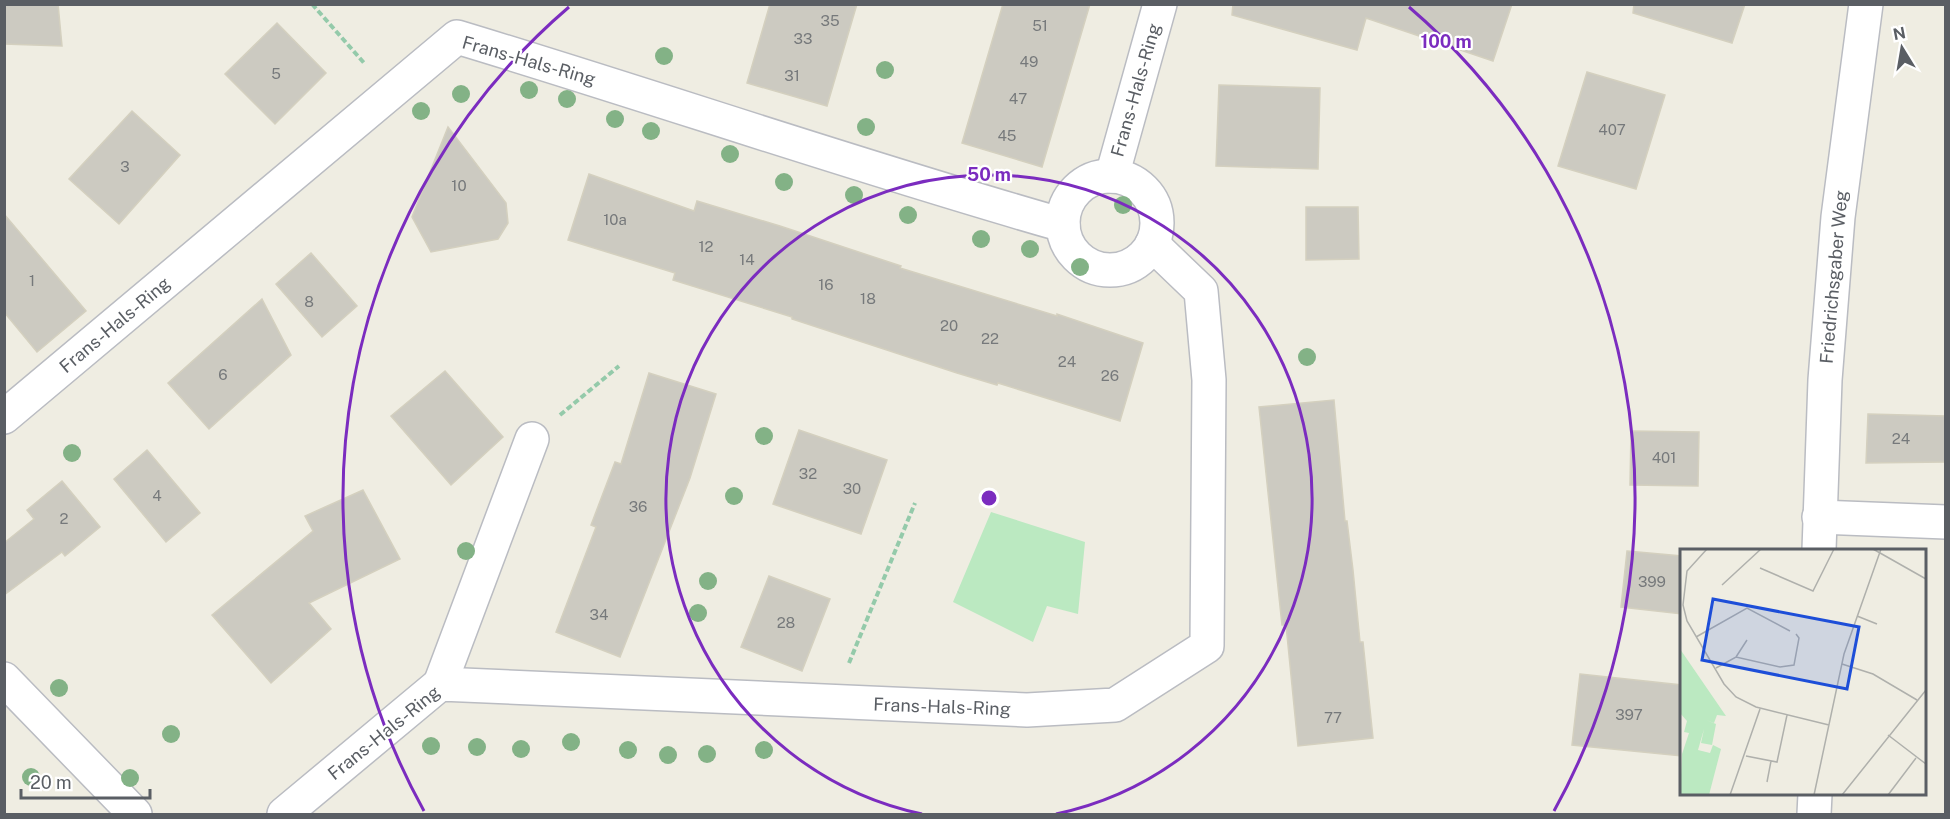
<svg xmlns="http://www.w3.org/2000/svg" width="1950" height="819" font-family="'Public Sans',sans-serif">
  <rect width="100%" height="100%" fill="#efede2"/>
  <polygon fill="#bbe9c1" points="991,512 1085,542 1078,614 1047,606 1033,642 953,602"/>
  <g fill="#cccac1" stroke="#d4d0bf" stroke-width="1.5">
    <polygon points="4,4 58,4 62,46 4,44"/>
    <polygon points="770,4 857,4 827,106 747,83"/>
    <polygon points="1003,4 1090,4 1042,167 962,143"/>
    <polygon points="1233,4 1512,4 1493,61 1366,18 1357,50 1232,15"/>
    <polygon points="1634,4 1745,4 1732,43 1633,13"/>
    <polygon points="277,23 326,73 275,124 225,74"/>
    <polygon points="1587,72 1665,95 1636,189 1558,166"/>
    <polygon points="1219,85 1320,88 1318,169 1216,166"/>
    <polygon points="132,111 180,155 119,224 69,179"/>
    <polygon points="448,127 506,203 508,223 498,239 431,252 412,217"/>
    <polygon points="589,174 694,211 697,201 780,226 901,266 900,268 1057,316 1057,314 1143,343 1120,421 998,383 997,385 957,373 792,319 792,317 673,280 675,273 568,240"/>
    <polygon points="1306,207 1358,207 1359,259 1306,260"/>
    <polygon points="4,214 86,311 37,352 4,312"/>
    <polygon points="311,253 357,306 322,337 276,284"/>
    <polygon points="262,299 291,355 209,429 168,383"/>
    <polygon points="445,371 503,437 451,485 391,416"/>
    <polygon points="649,373 716,394 690,478 620,657 556,632 596,527 591,525 615,462 621,464"/>
    <polygon points="1334,400 1345,521 1347,521 1353,570 1360,642 1363,642 1373,738 1298,746 1286,625 1282,625 1259,407"/>
    <polygon points="1868,414 1946,416 1946,462 1866,463"/>
    <polygon points="799,430 887,460 861,534 773,504"/>
    <polygon points="1631,431 1699,432 1698,486 1630,485"/>
    <polygon points="147,450 200,513 166,542 114,479"/>
    <polygon points="62,481 100,527 65,556 62,552 4,595 4,543 34,519 27,510"/>
    <polygon points="363,490 400,559 309,603 331,629 271,683 212,615 313,531 305,516"/>
    <polygon points="1627,551 1682,556 1682,614 1621,607"/>
    <polygon points="769,576 830,599 802,671 741,647"/>
    <polygon points="1580,674 1682,685 1682,756 1572,745"/>
  </g>
  <g fill="none" stroke-linecap="round" stroke-linejoin="round">
    <defs>
      <g id="minor">
        <polyline points="1112,176 1160,4"/>
        <circle cx="1110" cy="223" r="47"/>
        <path d="M4 417 457 37C659 98 859 167 1063 225"/>
        <polyline points="1819,517 1946,522"/>
        <polyline points="1819,550 1825,380 1838,217 1866,4"/>
        <polyline points="4,679 135,814"/>
        <polyline points="440,684 532,439"/>
        <polyline points="284,814 440,684 1027,710 1115,705 1207,646 1209,380 1201,291 1152,244"/>
        <polyline points="1814,814 1815,794"/>
      </g>
    </defs>
    <use href="#minor" stroke="#babcc2" stroke-width="36"/>
    <g stroke="#94caaa" stroke-width="4" stroke-dasharray="6 3" stroke-linecap="butt">
      <polyline points="312,4 365,64"/>
      <polyline points="560,415 619,366"/>
      <polyline points="849,663 915,503"/>
    </g>
    <use href="#minor" stroke="#fff" stroke-width="33"/>
  </g>
  <g fill="#83b286">
    <circle cx="664" cy="56" r="9"/>
    <circle cx="885" cy="70" r="9"/>
    <circle cx="529" cy="90" r="9"/>
    <circle cx="461" cy="94" r="9"/>
    <circle cx="567" cy="99" r="9"/>
    <circle cx="421" cy="111" r="9"/>
    <circle cx="615" cy="119" r="9"/>
    <circle cx="866" cy="127" r="9"/>
    <circle cx="651" cy="131" r="9"/>
    <circle cx="730" cy="154" r="9"/>
    <circle cx="784" cy="182" r="9"/>
    <circle cx="854" cy="195" r="9"/>
    <circle cx="1123" cy="205" r="9"/>
    <circle cx="908" cy="215" r="9"/>
    <circle cx="981" cy="239" r="9"/>
    <circle cx="1030" cy="249" r="9"/>
    <circle cx="1080" cy="267" r="9"/>
    <circle cx="1307" cy="357" r="9"/>
    <circle cx="764" cy="436" r="9"/>
    <circle cx="72" cy="453" r="9"/>
    <circle cx="734" cy="496" r="9"/>
    <circle cx="466" cy="551" r="9"/>
    <circle cx="708" cy="581" r="9"/>
    <circle cx="698" cy="613" r="9"/>
    <circle cx="59" cy="688" r="9"/>
    <circle cx="171" cy="734" r="9"/>
    <circle cx="571" cy="742" r="9"/>
    <circle cx="431" cy="746" r="9"/>
    <circle cx="477" cy="747" r="9"/>
    <circle cx="521" cy="749" r="9"/>
    <circle cx="628" cy="750" r="9"/>
    <circle cx="764" cy="750" r="9"/>
    <circle cx="707" cy="754" r="9"/>
    <circle cx="668" cy="755" r="9"/>
    <circle cx="31" cy="777" r="9"/>
    <circle cx="130" cy="778" r="9"/>
  </g>
  <g fill="none" stroke="#7b2cbf" stroke-width="3">
    <path d="M922 814A323 323 0 1 1 1056 814"/>
    <path d="M424 811A646 646 0 0 1 569 7M1409 7A646 646 0 0 1 1554 811"/>
  </g>
  <g text-anchor="middle" stroke-width="4.5" stroke-linejoin="round" paint-order="stroke">
    <g font-size="15" fill="#76797b">
      <text x="830" y="26">35</text>
      <text x="1040" y="31">51</text>
      <text x="803" y="44">33</text>
      <text x="1029" y="67">49</text>
      <text x="276" y="79">5</text>
      <text x="792" y="81">31</text>
      <text x="1018" y="104">47</text>
      <text x="1612" y="135">407</text>
      <text x="1007" y="141">45</text>
      <text x="125" y="172">3</text>
      <text x="459" y="191">10</text>
      <text x="615" y="225">10a</text>
      <text x="706" y="252">12</text>
      <text x="747" y="265">14</text>
      <text x="32" y="286">1</text>
      <text x="826" y="290">16</text>
      <text x="868" y="304">18</text>
      <text x="309" y="307">8</text>
      <text x="949" y="331">20</text>
      <text x="990" y="344">22</text>
      <text x="1067" y="367">24</text>
      <text x="223" y="380">6</text>
      <text x="1110" y="381">26</text>
      <text x="1901" y="444">24</text>
      <text x="1664" y="463">401</text>
      <text x="808" y="479">32</text>
      <text x="852" y="494">30</text>
      <text x="157" y="501">4</text>
      <text x="638" y="512">36</text>
      <text x="64" y="524">2</text>
      <text x="1652" y="587">399</text>
      <text x="599" y="620">34</text>
      <text x="786" y="628">28</text>
      <text x="1629" y="720">397</text>
      <text x="1333" y="723">77</text>
    </g>
    <g font-size="18" fill="#5a5e64" stroke="#fff">
      <text transform="translate(529 61) rotate(16)" y="6">Frans-Hals-Ring</text>
      <text transform="translate(1136 90) rotate(-74)" y="6">Frans-Hals-Ring</text>
      <text transform="translate(1834 277) rotate(-85)" y="6">Friedrichsgaber Weg</text>
      <text transform="translate(115 325) rotate(-40)" y="6">Frans-Hals-Ring</text>
      <text transform="translate(942 707) rotate(2)" y="6">Frans-Hals-Ring</text>
      <text transform="translate(384 733) rotate(-39)" y="6">Frans-Hals-Ring</text>
    </g>
  </g>
  <g transform="translate(1680 549)">
    <rect width="246" height="246" fill="#efede2"/>
    <path d="M0 100 46 167 37 166 34 174 26 171 36 175 32 196 21 194 24 180 18 201 30 204 33 196 41 200 29 246H0L2 205 9 184 4 183 7 172 0 164Z" fill="#bbe9c1"/>
    <path fill="none" stroke="#afb0ac" stroke-width="1.5" d="M27 0 7 22 3 56 7 72 44 135 56 148 76 158 149 176M193 0 246 30M80 19 133 42 154 0M42 36 81 0M177 67 197 75M16 88 67 59 110 82M56 108 67 91M162 115 193 125 237 151M36 119 56 108 100 118 114 116 119 89 116 85M208 186 246 215M66 207 97 213 107 166M87 233 91 212M50 246 80 160M134 246 164 105 201 0M162 246 246 141M208 246 236 209"/>
    <path fill="#1d4ed8" fill-opacity="0.15" stroke="#1d4ed8" stroke-width="3" d="M33 50 179 78 167 140 22 111Z"/>
    <rect width="246" height="246" fill="none" stroke="#5a5e64" stroke-width="3"/>
  </g>
  <circle cx="989" cy="498" r="9" fill="#7b2cbf" stroke="#fff" stroke-width="3"/>
  <g font-size="18" text-anchor="middle" font-weight="bold" fill="#7b2cbf" stroke="#fff" stroke-width="4.5" stroke-linejoin="round" paint-order="stroke">
    <text x="1446" y="48">100 m</text>
    <text x="989" y="181">50 m</text>
  </g>
  <rect width="1950" height="819" fill="none" stroke="#5a5e64" stroke-width="12"/>
  <g transform="translate(1902 48) rotate(349)" stroke="#ffffff" stroke-width="4.5" paint-order="stroke">
  <path d="M0-4.5L10 22L0 15L-10 22Z" fill="#5a5e64"/>
  <text y="-9" font-size="16" font-weight="bold" text-anchor="middle" fill="#5a5e64">N</text>
  </g>
  <path d="M21 789v9h129v-9" fill="none" stroke="#5a5e64" stroke-width="3"/>
  <text x="30" y="789" font-size="18" fill="#5a5e64" stroke="#ffffff" stroke-width="4.5" paint-order="stroke">20 m</text>
</svg>
